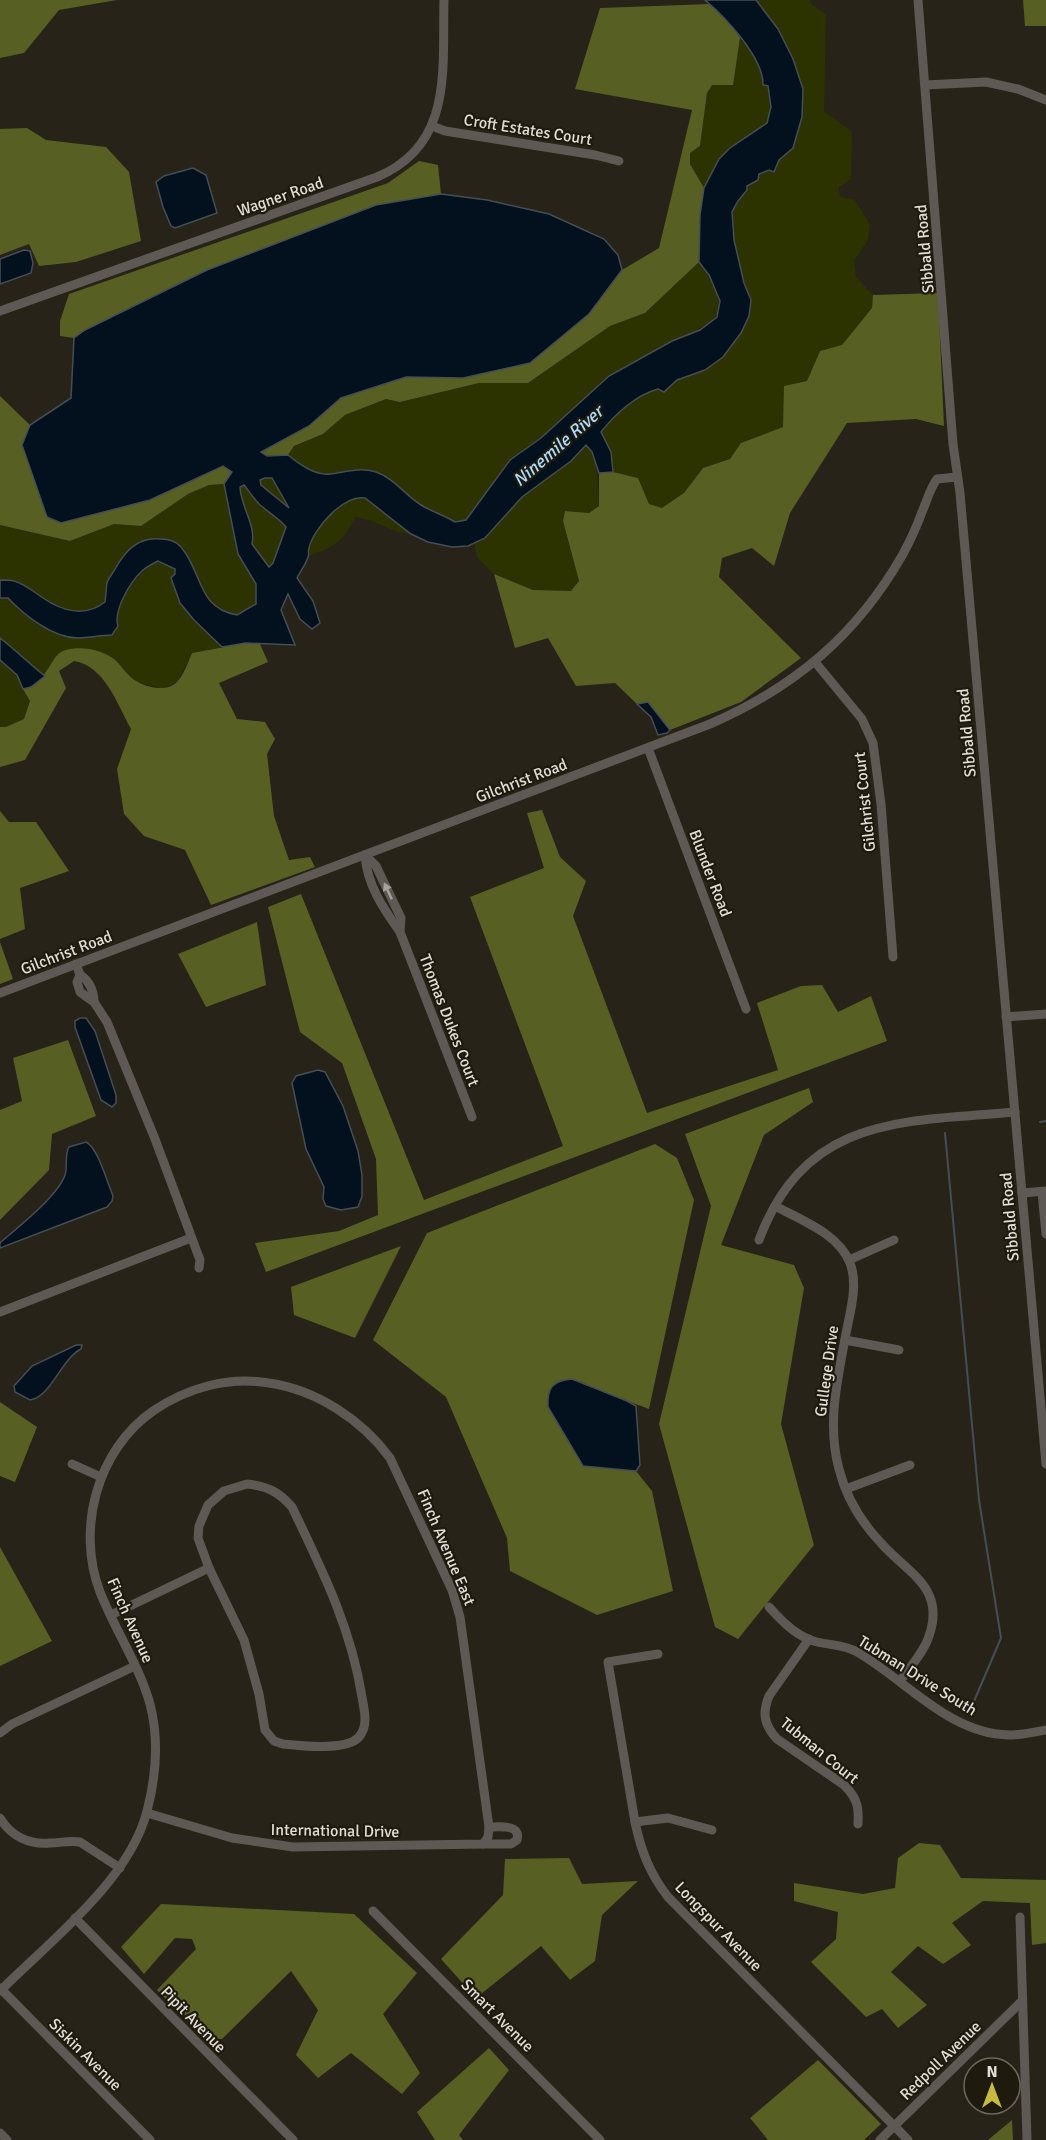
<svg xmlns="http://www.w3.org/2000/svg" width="1046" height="2140" font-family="Signika,sans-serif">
  <rect width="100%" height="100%" fill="#282318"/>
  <g fill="#2d3201">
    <path d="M756 0H810L811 4 826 15 824 111 852 132 851 179 839 187 840 197 854 199 870 224 868 240 854 261 856 277 873 295 872 308 842 345 820 351 807 381 783 427 741 443 730 459 703 468 684 493 662 509 649 504 638 478 613 472 611 452 601 431C615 414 635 395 658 389L664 392 677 380 705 370 723 357 741 333 749 316 751 300 744 283 734 240 732 212 738 201 747 190V186L759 174 769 170 793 148 778 29Z"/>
    <polygon points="740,38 749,49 764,74 772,107 767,123 730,148 719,159 704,188 690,164 690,152 700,146 707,93 712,84 733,84"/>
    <path d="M699 262C733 310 722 322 672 341L510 460 466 520 455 522C444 515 432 512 421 505 406 496 394 478 376 472 359 467 346 472 330 474 315 476 299 464 288 455L294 446 323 434 345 415 386 399 401 402 479 383H528L610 326 645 313Z"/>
    <path d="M586 444C600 463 597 483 599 506L589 513 566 511 563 521 579 582 571 591 533 590 494 574 477 557 474 543 485 538 522 497 571 461Z"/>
    <polygon points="265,478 272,478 290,509 261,485 260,480"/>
    <path d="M224 484 238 554 256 584V604L237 615C205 609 205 590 192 565 189 558 184 552 180 545L107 583 105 602C85 617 63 612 43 598 34 592 25 584 14 581 10 580 4 580 0 580V525L70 541 114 524 141 526 188 494 209 485Z"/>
    <path d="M245 485C249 492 254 499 260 505 267 511 282 520 286 527L273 564 268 567 252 544C256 524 241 507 240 487Z"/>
    <path d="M357 497C378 500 395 521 411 534 389 532 378 520 355 517 345 540 332 549 308 556 309 532 335 505 357 497Z"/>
    <path d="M158 561 175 569 194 620 222 647 192 653 177 683 163 689 137 682 110 656 52 662 45 676 0 638V598L8 597 22 612 112 635C119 602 129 579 158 561Z"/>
    <polygon points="0,660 17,675 30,701 24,719 6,727 0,727"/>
  </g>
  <g fill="#575f23">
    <polygon points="0,0 117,0 59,10 24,53 0,58"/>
    <polygon points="1023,0 1046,0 1046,26 1025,26"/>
    <polygon points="710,4 729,21 740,38 733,85 712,85 707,93 700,146 690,153 690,164 704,188 700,215 699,262 645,313 610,326 528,383 479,383 400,402 386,399 345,415 323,434 294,446 288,455 267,456 261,452 309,426 341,398 407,377 463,378 589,314 622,270 659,248 692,110 575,89 600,8"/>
    <polygon points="27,128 46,140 106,147 129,172 141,241 76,262 39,266 29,244 0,255 0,129"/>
    <polygon points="419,161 438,165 441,194 376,205 207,270 85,330 74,338 60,336 60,321 69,294 388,183"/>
    <polygon points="938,293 944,426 916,419 847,423 790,513 774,566 752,548 722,558 719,577 801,658 741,702 670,730 648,702 637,704 615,683 576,686 548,638 515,648 494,574 533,590 571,591 579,581 563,521 565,511 589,513 599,506 599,473 613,472 638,478 649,504 662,508 684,493 703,468 730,459 741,443 783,427 784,386 807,381 820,351 842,345 872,308 873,295"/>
    <polygon points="0,396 30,425 22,445 150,500 223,466 232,472 224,484 209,485 188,494 141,526 114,524 70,541 0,525"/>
    <path d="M246 643 260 644 268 662 219 683 237 719 265 722 275 739 267 754 274 816 289 860 310 857 315 867 211 905 185 850 144 836 124 814 117 769 131 729C117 704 105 666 74 661L59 671 66 688 25 760 0 767V727H6L24 719 30 701 23 689C50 682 49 654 66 650 80 646 98 649 111 657 121 663 127 677 138 682 148 688 168 692 177 682 184 675 188 662 192 653Z"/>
    <polygon points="542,810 560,857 586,881 573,916 647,1113 778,1070 757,1003 801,986 822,985 838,1012 871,996 887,1041 266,1272 255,1243 339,1231 378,1215 376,1159 342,1063 300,1032 268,907 301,894 424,1200 563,1146 470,897 544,868 527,813"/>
    <polygon points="0,811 9,822 36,822 69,871 20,888 25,929 0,939"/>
    <polygon points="257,922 266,985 206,1007 178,954"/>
    <polygon points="0,942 13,979 0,984"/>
    <polygon points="68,1040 96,1116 52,1134 49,1170 0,1220 0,1110 22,1101 13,1058"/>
    <polygon points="809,1088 813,1102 764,1135 721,1245 794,1265 804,1288 781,1424 814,1545 738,1639 715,1627 659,1424 711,1206 685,1134"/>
    <polygon points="655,1144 677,1158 694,1200 649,1409 592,1388 580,1381 583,1466 636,1471 652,1491 673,1591 597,1615 510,1571 507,1538 446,1397 373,1340 427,1233"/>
    <polygon points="401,1246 355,1338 294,1315 291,1287"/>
    <polygon points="0,1402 37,1427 15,1482 0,1476"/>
    <polygon points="0,1547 52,1641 0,1666"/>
    <polygon points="919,1843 940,1845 961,1878 1046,1880 1046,1943 1032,1945 1030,1903 983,1901 952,1923 971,1945 943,1964 918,1946 891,1972 927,2005 898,2028 882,2009 866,2017 811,1962 836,1939 838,1912 794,1901 794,1883 863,1894 895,1888 898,1858"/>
    <polygon points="569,1858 582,1884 638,1881 602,1915 595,1961 570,1980 541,1946 476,1998 441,1959 503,1895 505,1859"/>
    <polygon points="161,1904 354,1914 417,1973 383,2014 420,2073 402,2094 351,2053 318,2078 296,2055 318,2010 291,1971 222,2039 205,2039 157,1990 196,1949 192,1939 175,1938 144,1974 121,1947"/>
    <polygon points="489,2048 509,2070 459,2135 463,2140 435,2140 417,2112"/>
    <polygon points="818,2060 881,2124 864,2140 768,2140 750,2118"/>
    <polygon points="1012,2120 1013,2140 988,2140"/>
  </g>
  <g fill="#02111d" stroke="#454e54" stroke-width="1.5" fill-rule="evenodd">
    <path d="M705 0H756L778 29 793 59 803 89 802 117 793 148 779 160 774 172 769 170 759 174 758 180 747 186V190L738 201 732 212 734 240 744 283 751 300 749 316 741 333 723 357 705 370 677 380 664 392 658 389C636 395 615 414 601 432L611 452 613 472 599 473 592 452 586 445 571 461 522 497 485 538 468 546 452 547 428 542 411 534 365 498C344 494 313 529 309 548 307 556 310 549 308 557 306 564 300 572 297 578L313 601 320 623 312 629 300 619 288 594 281 610 295 645 246 643 222 647 194 620 180 603 171 578 175 574V569L158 561C152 564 146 567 142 571 130 582 113 611 118 626L112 635C100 635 89 638 78 638 53 638 24 615 8 598H0V580C4 580 10 580 14 581 25 584 34 592 43 598 63 612 86 617 105 602 106 596 106 589 107 583 108 579 112 574 114 571 124 552 137 537 160 539 167 539 176 541 181 547 203 573 197 608 237 615L256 604V584L238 554 224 484 232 472 223 466 150 500 61 523 47 517 22 445 30 425 71 398 74 338 85 330 207 270 376 205 441 194 487 200 549 214 604 239 618 255 622 270 589 314 530 363 463 378 406 377 341 398 309 426 261 452 267 456 288 455C299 464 315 476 330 474 346 472 359 467 376 472 394 478 406 496 421 505 432 512 444 515 455 522L466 520 510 460 541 438 609 376 672 341 700 330 717 317 720 301 709 275 699 262 700 215 704 188 719 159 730 148 767 123 771 107 768 86 763 85C764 58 725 17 705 0ZM265 478H272L289 508 261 485 260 480ZM244 485C249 491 254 499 260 505 267 511 281 520 286 527L273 563 269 567 252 544C256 524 241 508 240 487Z"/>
    <polygon points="193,168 206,175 217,213 175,228 171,226 163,207 156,182 164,176"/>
    <polygon points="24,250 30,251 33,263 31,273 0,284 0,259"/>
    <path d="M0 638C16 650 29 664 45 676L31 687 23 689 17 675 0 660Z"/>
    <polygon points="648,702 670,730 667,733 658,735 651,717 637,704"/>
    <polygon points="80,1018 86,1018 95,1031 116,1095 116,1103 112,1107 101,1100 75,1027 75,1021"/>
    <polygon points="318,1070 325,1072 343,1106 358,1151 362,1175 362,1196 358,1207 341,1210 326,1206 323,1199 324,1187 306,1149 292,1083 296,1076"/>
    <path d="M86 1142C98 1148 107 1182 113 1196L112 1201 107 1207 0 1248V1243C18 1227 58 1196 65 1175 68 1166 64 1156 69 1147Z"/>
    <path d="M76 1345H82L81 1349C61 1359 51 1397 30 1400L15 1392 14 1386 32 1366Z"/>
    <path d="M572 1379 627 1401 636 1406 640 1465 636 1471 583 1466 548 1407C547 1388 552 1381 572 1379Z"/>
  </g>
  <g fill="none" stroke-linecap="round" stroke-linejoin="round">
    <g stroke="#454e54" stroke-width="2">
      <polyline points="1040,1122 1046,1121"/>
      <polyline points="945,1133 979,1500 1001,1638 969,1713"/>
    </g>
    <g stroke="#5e5954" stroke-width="9">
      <polyline points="918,0 953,444 960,493 1046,1464"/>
      <polyline points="925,85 986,82 1018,89 1046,100"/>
      <polyline points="432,126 445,131 595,155 619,161"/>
      <path d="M0 311 377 177C454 145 442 69 444 0"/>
      <polyline points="815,662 862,719 873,743 881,804 893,957"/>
      <polyline points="648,748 746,1009"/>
      <path d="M365 855C367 885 383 908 400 932L472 1117"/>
      <polyline points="365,855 376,866 401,918 400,932"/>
      <polyline points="76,964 80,975 77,982 80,992 94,1002 107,1022 155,1139 200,1260 199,1268"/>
      <path d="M80 975C89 980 94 991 94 1002"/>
      <path d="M0 993 710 724C795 687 857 635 903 554 910 541 917 526 922 512 927 501 930 488 937 479L957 477"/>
      <polyline points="1006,1017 1046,1014"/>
      <polyline points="1042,1192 1046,1234"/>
      <polyline points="1022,1193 1046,1191"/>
      <path d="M775 1206C801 1220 839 1234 850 1263 859 1286 849 1315 845 1339 837 1382 827 1425 839 1469 846 1497 861 1522 881 1543 907 1573 946 1587 929 1636 924 1652 910 1667 900 1681"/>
      <path d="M759 1240C806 1115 902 1122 1015 1112"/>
      <polyline points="849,1260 894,1240"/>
      <polyline points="0,1312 191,1238"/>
      <polyline points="845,1340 899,1350"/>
      <polyline points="72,1464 101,1477"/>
      <path d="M247 1484C267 1486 279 1492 292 1507 322 1570 351 1627 362 1697 364 1710 369 1725 359 1737 347 1751 301 1746 283 1744L274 1741 265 1730 259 1694 244 1640 209 1568 198 1538 199 1526 208 1505 224 1491Z"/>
      <polyline points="846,1489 910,1465"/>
      <path d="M769 1607C780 1619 792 1632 808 1639 824 1646 842 1643 857 1652 906 1680 949 1734 1009 1735 1022 1735 1034 1732 1046 1730"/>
      <polyline points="111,1615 209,1568"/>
      <path d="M809 1639 769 1696C762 1713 764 1725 777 1739L844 1785C857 1798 859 1806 858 1824"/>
      <path d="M658 1654 608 1662 635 1822C641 1851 650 1874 668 1897L908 2140"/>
      <polyline points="0,1733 12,1724 135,1666"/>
      <path d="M0 1818C11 1836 29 1845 50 1843 61 1843 69 1840 80 1842L120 1868"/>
      <polyline points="635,1822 668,1818 712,1830"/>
      <path d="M483 1844H511L517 1840C521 1824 500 1827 489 1827"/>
      <polyline points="373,1911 600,2140"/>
      <polyline points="1020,1917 1027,2140"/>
      <polyline points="75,1918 293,2140"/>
      <polyline points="0,1988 150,2140"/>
      <path d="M0 1991C49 1942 130 1880 147 1811 156 1777 159 1739 150 1704 139 1665 115 1630 100 1592 76 1529 97 1450 153 1411 187 1388 228 1376 269 1383 317 1390 362 1420 390 1458L452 1590 460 1617 489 1827 488 1837 483 1844 293 1847 232 1838 147 1813"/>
      <polyline points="0,2133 7,2140"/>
      <polyline points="880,2140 1022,2001"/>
    </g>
  </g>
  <defs><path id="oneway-solid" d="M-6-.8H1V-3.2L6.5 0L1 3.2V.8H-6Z" transform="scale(1.5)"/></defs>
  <use fill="#a6a29c" href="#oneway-solid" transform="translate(388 891) rotate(-115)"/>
  <g text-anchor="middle" stroke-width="4.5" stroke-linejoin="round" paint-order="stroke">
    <g font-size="16" fill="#e0ddd6" stroke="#1e1a0e">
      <text transform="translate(528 129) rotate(9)" y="6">Croft Estates Court</text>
      <text transform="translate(280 196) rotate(-19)" y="6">Wagner Road</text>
      <text transform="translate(924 249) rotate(-95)" y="6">Sibbald Road</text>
      <text transform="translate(966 733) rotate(-95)" y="6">Sibbald Road</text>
      <text transform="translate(521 780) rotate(-21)" y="6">Gilchrist Road</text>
      <text transform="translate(864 802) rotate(-96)" y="6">Gilchrist Court</text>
      <text transform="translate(711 873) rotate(69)" y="6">Blunder Road</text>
      <text transform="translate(66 952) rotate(-21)" y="6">Gilchrist Road</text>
      <text transform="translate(450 1020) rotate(69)" y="6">Thomas Dukes Court</text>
      <text transform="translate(1009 1217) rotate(-95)" y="6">Sibbald Road</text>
      <text transform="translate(826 1371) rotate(-82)" y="6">Gullege Drive</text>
      <text transform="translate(447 1547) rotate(67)" y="6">Finch Avenue East</text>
      <text transform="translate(131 1620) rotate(66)" y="6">Finch Avenue</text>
      <text transform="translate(918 1675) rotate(32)" y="6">Tubman Drive South</text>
      <text transform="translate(820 1750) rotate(39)" y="6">Tubman Court</text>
      <text transform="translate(335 1830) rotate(1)" y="6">International Drive</text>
      <text transform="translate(719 1926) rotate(46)" y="6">Longspur Avenue</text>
      <text transform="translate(498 2015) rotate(45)" y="6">Smart Avenue</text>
      <text transform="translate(194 2019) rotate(46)" y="6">Pipit Avenue</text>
      <text transform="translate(86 2054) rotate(45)" y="6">Siskin Avenue</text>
      <text transform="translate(940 2060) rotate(-44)" y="6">Redpoll Avenue</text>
    </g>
    <g font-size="18" font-style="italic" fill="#acdbfd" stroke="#1e1a0e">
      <text transform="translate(558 446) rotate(-41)" y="6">Ninemile River</text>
    </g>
  </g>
  <g transform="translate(992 2086)"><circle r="28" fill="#1e1a0e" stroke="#6c685e" stroke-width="1.5"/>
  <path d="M0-4.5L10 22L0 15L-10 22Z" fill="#c5bc3d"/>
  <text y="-9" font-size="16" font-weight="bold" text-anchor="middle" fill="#e0ddd6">N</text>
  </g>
</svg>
